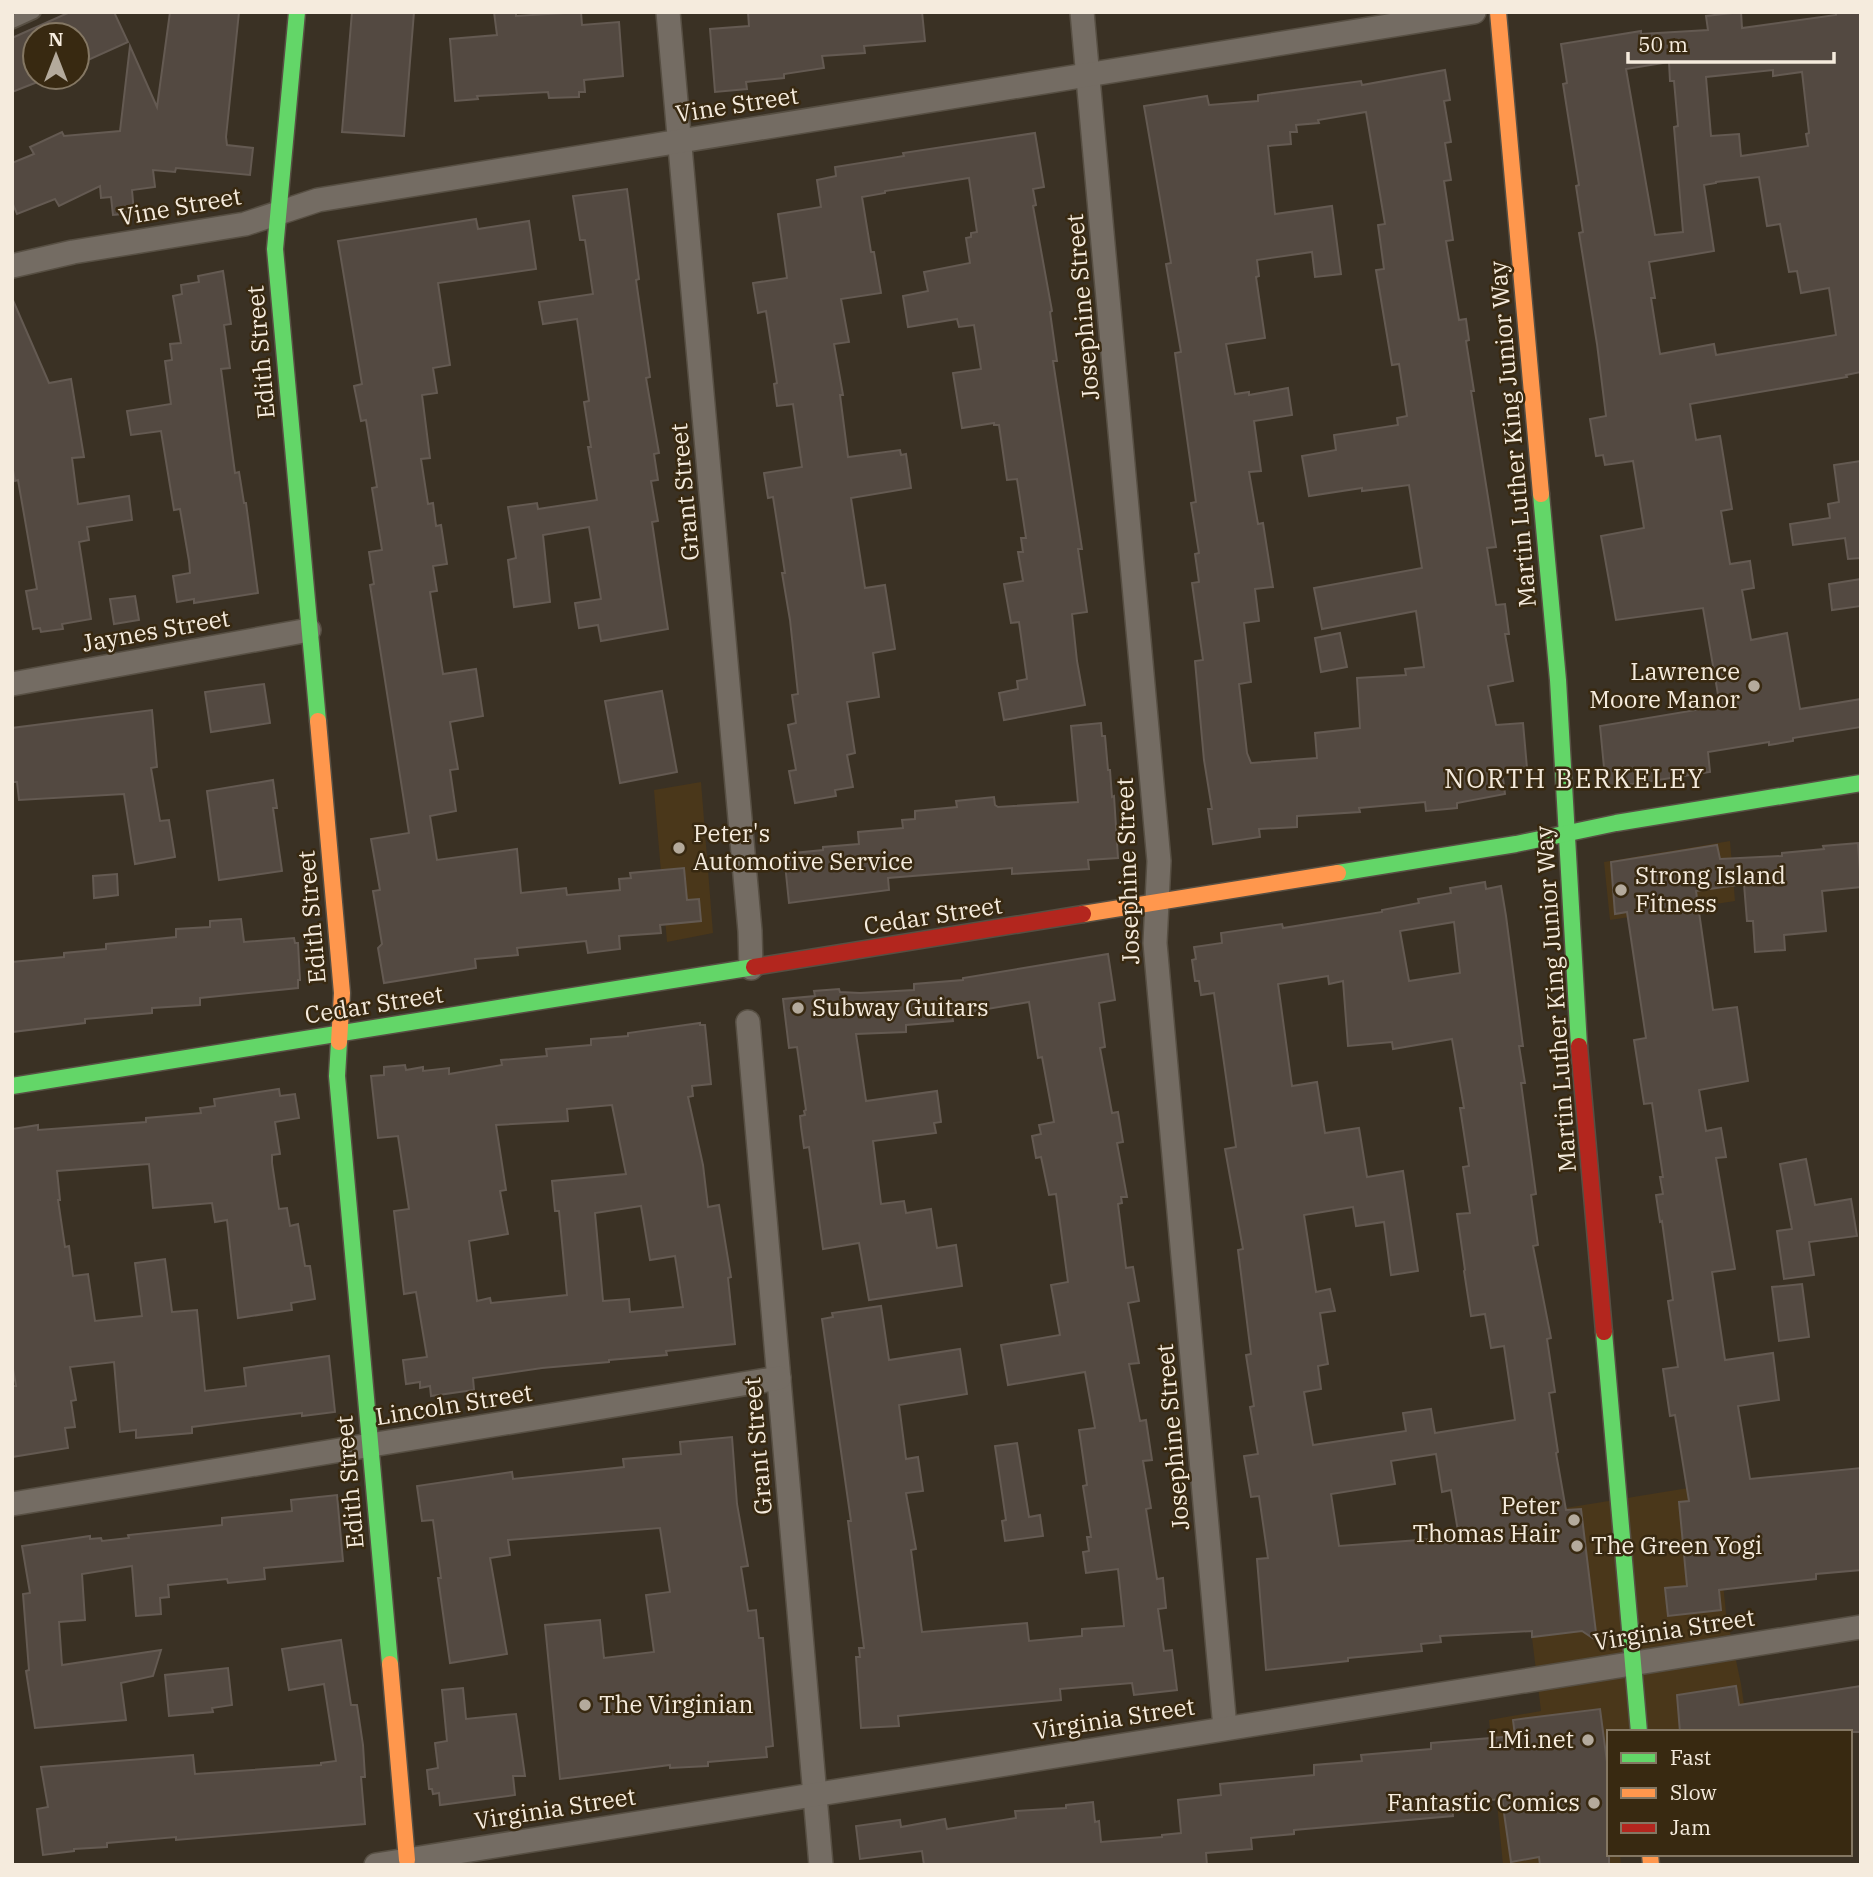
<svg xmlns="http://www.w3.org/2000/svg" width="1873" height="1877" font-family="'IBM Plex Serif',serif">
  <rect width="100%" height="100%" fill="#3a3124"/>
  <g fill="#4a371a">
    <polygon points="701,782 713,933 667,942 654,790"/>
    <polygon points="1730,841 1735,901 1610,920 1604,862"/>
    <polygon points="1713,1484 1726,1613 1741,1684 1748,1732 1609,1732 1609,1854 1620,1854 1621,1865 1503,1865 1489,1720 1541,1711 1517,1516"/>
  </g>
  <g fill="#534941" stroke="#645a52" stroke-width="2" fill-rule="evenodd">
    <polygon points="70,12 114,12 128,42 77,65 77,35 35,35 35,83 12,92 12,38"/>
    <polygon points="170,12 239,12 226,137 227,145 253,148 250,175 176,168 175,172 153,170 155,187 132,190 134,213 113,215 111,197 101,198 100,186 59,206 55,199 17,214 12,202 12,163 34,154 30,147 62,132 64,136 120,131 130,46 157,107"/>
    <polygon points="352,12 414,12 404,136 342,132"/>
    <polygon points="494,12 516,12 516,16 581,12 582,25 619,22 623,76 584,80 585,92 579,92 579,97 549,98 548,92 477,96 478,99 455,101 450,39 497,35"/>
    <polygon points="748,12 922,12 925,41 864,46 865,53 822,56 824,68 784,74 784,78 746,82 747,89 715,92 710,29 749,26"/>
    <path d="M1741 12 1742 28 1836 15V12H1861V372L1846 375 1847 377 1690 404 1696 440 1720 436 1732 509 1721 511 1730 564 1750 561 1754 588 1742 590 1751 640 1787 633 1800 709 1861 699V727L1793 738V741L1769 745V742L1708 752 1710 772 1606 788 1600 726 1720 706 1703 608 1616 620 1601 536 1644 528 1633 461 1605 465 1603 455 1596 456 1590 419 1606 416 1597 344 1579 233 1583 232 1576 186 1579 185 1563 84 1567 83 1561 44 1641 31V34L1708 30 1706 16ZM1669 62 1670 81H1674L1678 126 1674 127 1683 232 1655 235 1626 69ZM1773 70V76L1802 72 1809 133 1806 134 1808 146 1741 156 1739 134 1711 136 1706 77ZM1759 177 1767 226 1780 224 1789 272 1797 271 1801 293 1829 288 1836 335 1716 355 1714 344 1660 354 1651 298H1655L1649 262 1714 251 1704 185 1716 183V182Z"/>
    <path d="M1445 70 1450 100 1444 101 1451 142 1445 143 1451 180 1444 181 1453 240 1446 241 1459 320 1466 319 1469 340 1466 341 1474 391H1471L1496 547 1487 548 1496 605 1505 604 1509 634H1505L1513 681 1488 686 1496 725 1523 723 1527 768 1502 771 1505 794 1457 803V808L1426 811 1425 802 1359 808 1360 812 1297 816V827L1259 829 1260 837 1213 844 1208 809H1212L1204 760 1195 661 1203 660 1192 583 1199 582 1195 554 1199 553 1191 503 1196 502 1175 353 1181 352 1166 264 1171 263 1144 106 1207 96 1209 105 1258 101V95L1361 81 1362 85ZM1366 112 1385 224 1378 225 1384 269 1376 270 1392 365 1399 364 1407 416 1397 418 1398 425 1334 435 1336 450 1302 456 1309 496 1362 488V491L1409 485 1422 568 1314 588 1322 629 1416 611 1424 667 1405 669 1406 675 1357 678 1360 728 1315 733 1317 758 1251 763 1247 753 1239 684 1251 682 1244 623 1259 621 1255 589 1273 587 1263 523 1258 524 1249 472 1261 471 1254 421 1292 415 1288 388 1249 395V392L1235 394 1226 344 1265 338 1256 277 1259 276 1257 260 1312 252 1315 277 1341 274 1332 206 1275 214 1268 146 1291 144 1290 132H1297L1296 125 1319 123 1318 120Z"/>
    <polygon points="1035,133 1044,187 1033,189 1036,205 1033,206 1052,311 1050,312 1057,361 1053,361 1082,549 1078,549 1087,612 1072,614 1077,661 1085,705 1004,720 999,693 1018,689 1017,681 1027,679 1019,622 1011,623 1004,584 1023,581 1018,552 1023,552 1021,538 1026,538 1017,479 1007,480 999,425 994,425 994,423 962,428 953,373 981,369 974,325 959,327 957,319 908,327 903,296 928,291 924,272 970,263 966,238 971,237 971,233 977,232 969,178 885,191 885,193 862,197 871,252 874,252 881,293 841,299 849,342 834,344 843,395 840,395 848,457 900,450 901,455 906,454 911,488 851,498 865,588 885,585 895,649 873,653 879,697 847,702 855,753 847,755 853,787 835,790 836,796 795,803 789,771 796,770 788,725 796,723 792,695 798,694 790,620 782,573 785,573 773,497 768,498 764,473 802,467 793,404 777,406 774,384 777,383 766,311 758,313 753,283 787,278 778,214 821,207 817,180 836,176 835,167 904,156 903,153"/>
    <polygon points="627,189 639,279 636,280 650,377 646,378 659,453 654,454 658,480 651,481 658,521 652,522 668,629 601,641 598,625 579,628 575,603 601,599 589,527 543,535 550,602 514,607 508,560 516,558 508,507 537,503 538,509 597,500 588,447 591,447 584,402 589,401 577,319 543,324 539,302 593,294 585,240 580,240 573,196"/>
    <polygon points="476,219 478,229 529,221 536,269 438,283 450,365 433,368 437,393 422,395 430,458 421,459 428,504 433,503 436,526 441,525 447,564 433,566 437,591 430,592 443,674 476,669 483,716 450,722 458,769 450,770 456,811 430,816 437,860 517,849 521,893 566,888 567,895 620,890 619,879 631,878 630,873 684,868 687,900 699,899 701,921 660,925 661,933 619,936 620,949 588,953 586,941 517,948 518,955 475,959 476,968 384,983 378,948 382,944 373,891 380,890 371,839 409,833 370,585 374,584 369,552 382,550 372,488 377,487 366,420 361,421 354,386 362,384 338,241"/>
    <polygon points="223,271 231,324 224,325 230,368 221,369 235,473 239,472 244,503 246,503 258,593 194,603 194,599 177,602 173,576 190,573 189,561 180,509 174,510 161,431 131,435 127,411 171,404 165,361 172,360 170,344 181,343 173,296 182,294 181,285 199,282 198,276"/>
    <polygon points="12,298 49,383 71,379 84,457 72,458 78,504 129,496 132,520 87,527 89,540 79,542 91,619 62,624 63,629 41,632 40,628 33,629 26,591 37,589 18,480 15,481 12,465"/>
    <polygon points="1861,461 1861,558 1848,559 1845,538 1793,545 1790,524 1830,518 1828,504 1839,502 1834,465"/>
    <polygon points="1861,579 1861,606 1832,610 1829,584"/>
    <polygon points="135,596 139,620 114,624 110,599"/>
    <polygon points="1340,633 1347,667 1321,672 1315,638"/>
    <polygon points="264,684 270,723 211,732 205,692"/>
    <polygon points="662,691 677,772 620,783 605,701"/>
    <polygon points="152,710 157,767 151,768 160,821 169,820 175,857 135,864 124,794 19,800 17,782 12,782 12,728"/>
    <polygon points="1101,723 1102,736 1105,736 1108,770 1110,770 1112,797 1114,796 1118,858 1088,860 1089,869 1012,874 1012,868 888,878 889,890 789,903 784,854 823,850 823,847 859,844 858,832 903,828 902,820 915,819 915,811 957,807 956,801 994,797 995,805 998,807 1078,802 1071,726"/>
    <polygon points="273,780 277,808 273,808 282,871 219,880 207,791"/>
    <polygon points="1858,843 1861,887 1822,891 1826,931 1784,935 1785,950 1755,952 1753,921 1747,921 1744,884 1696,891 1713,1010 1737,1007 1748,1081 1699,1090 1706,1131 1721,1128 1726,1157 1716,1158 1735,1269 1712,1272 1725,1360 1773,1353 1779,1400 1738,1406 1750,1479 1861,1468 1861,1570 1816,1574 1816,1579 1719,1590 1721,1610 1668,1616 1665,1588 1687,1586 1679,1502 1689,1501 1675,1415 1670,1416 1663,1369 1678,1367 1668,1301 1673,1300 1662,1221 1660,1222 1656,1195 1663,1194 1660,1177 1663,1177 1652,1103 1644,1104 1634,1040 1646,1038 1627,912 1615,914 1611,862 1717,845 1720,859 1782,856 1782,853 1824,849 1823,846"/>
    <polygon points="117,874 118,895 94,898 93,876"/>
    <path d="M1485 882 1486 889 1501 886 1506 916 1523 1046H1519L1525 1083H1521L1536 1194 1531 1195 1538 1245 1533 1246 1551 1338 1547 1339 1555 1392 1549 1393 1558 1452 1556 1453 1566 1510 1581 1509 1597 1641 1582 1631 1532 1637V1631L1440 1636 1441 1642 1421 1644 1422 1651 1348 1658V1661L1266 1670 1257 1559 1268 1558 1259 1496 1251 1497 1244 1456 1258 1454 1250 1407 1254 1406 1246 1355 1251 1354 1238 1250 1243 1249 1225 1149 1236 1147 1214 993 1201 995 1199 981H1195L1192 960 1196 959 1194 947 1222 943 1221 933 1282 924 1283 928 1382 912V910L1419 903 1418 899 1451 893 1450 888ZM1454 922 1460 973 1409 981 1400 931ZM1328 976 1329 984 1343 981 1348 1046 1392 1042 1393 1049 1452 1039 1464 1108H1460L1469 1166 1463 1167 1470 1213 1457 1214 1465 1270 1464 1271 1471 1316 1485 1314 1491 1348 1504 1346 1515 1420 1435 1433 1431 1409 1403 1413 1406 1431 1313 1445 1304 1392 1321 1389 1318 1366 1328 1364 1320 1313 1335 1311 1330 1289 1316 1292 1304 1215 1353 1207 1356 1226 1384 1222 1391 1275 1418 1271 1403 1171 1367 1177 1359 1128 1325 1133 1317 1082 1292 1086 1278 984ZM1436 1454 1442 1492 1451 1490 1459 1537 1339 1546 1331 1494 1395 1484 1391 1461Z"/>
    <polygon points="241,919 244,942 294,938 295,943 298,943 300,980 298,980 298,988 200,998 200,1005 152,1008 152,1013 85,1019 85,1023 12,1032 12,962 64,957 64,953 106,949 106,944 176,937 176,929 210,927 210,921"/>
    <polygon points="1108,954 1115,1000 1099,1003 1105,1047 1100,1048 1112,1113 1118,1112 1123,1142 1117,1143 1127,1197 1121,1197 1122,1203 1118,1204 1126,1268 1133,1267 1139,1301 1128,1303 1139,1363 1129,1364 1140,1421 1146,1420 1152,1460 1143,1461 1151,1508 1146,1509 1157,1579 1163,1578 1166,1608 1158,1609 1164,1651 1172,1650 1177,1690 1134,1695 1132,1683 1060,1689 1061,1700 898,1716 899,1726 861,1728 856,1657 860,1657 859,1648 864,1648 848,1521 851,1521 822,1319 833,1317 832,1313 881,1306 889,1360 960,1349 967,1394 899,1405 906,1459 918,1457 923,1491 906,1493 916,1549 911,1550 922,1632 1027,1623 1029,1641 1082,1636 1082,1629 1124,1626 1118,1569 1086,1573 1083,1552 1089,1551 1087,1537 1091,1537 1083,1486 1087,1485 1079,1430 1095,1428 1085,1372 1008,1385 1001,1345 1060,1335 1051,1285 1068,1282 1056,1194 1049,1195 1041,1157 1036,1158 1032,1136 1041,1134 1039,1125 1054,1122 1042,1057 1038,1058 1029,1002 952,1015 953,1021 906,1025 906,1032 856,1034 866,1101 937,1091 941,1122 934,1123 936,1133 873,1141 881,1204 904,1201 906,1213 931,1209 937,1248 956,1245 962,1286 869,1300 859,1243 823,1249 809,1147 804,1148 801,1127 800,1116 805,1115 804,1111 806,1110 797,1047 789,1048 783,999 815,996 814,991 839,989 840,992 860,993 914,990 914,984 963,980 963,978"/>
    <path d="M700 1023V1025H705L711 1084 692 1086 693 1096 688 1097 703 1165 708 1207 719 1205 731 1277 728 1278 735 1344 666 1351 667 1355 609 1360V1362L542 1368 473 1378 474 1390 431 1396 430 1386 420 1388V1382L406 1384 403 1360 427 1357 416 1292 404 1294 394 1211 409 1209 398 1136 378 1138 371 1076 384 1075V1067L405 1065 406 1070 423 1067V1071L449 1068V1074L502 1065 501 1060 547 1056 546 1049 591 1045V1039L628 1036V1033ZM612 1105 626 1174 552 1181 555 1211H559L567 1295 491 1303 490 1298 477 1301 469 1241 508 1234 500 1191 506 1190 496 1125 568 1121 567 1109ZM641 1206 650 1260 675 1256 683 1307 630 1312 629 1299 603 1301 595 1213Z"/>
    <polygon points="279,1089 280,1096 295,1094 299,1118 275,1122 280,1154 272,1155 272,1163 279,1209 287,1208 290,1226 298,1224 305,1266 310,1266 315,1299 291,1303 292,1310 238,1318 227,1220 215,1222 212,1203 153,1208 149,1164 57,1171 60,1200 58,1200 65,1247 69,1246 73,1276 88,1274 95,1321 142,1316 135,1263 165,1259 172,1312 197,1310 205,1391 246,1386 244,1368 329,1356 335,1412 302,1416 302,1413 192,1427 192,1433 136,1438 136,1430 120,1432 114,1362 70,1367 76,1400 71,1401 75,1427 65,1428 68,1448 12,1457 12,1386 16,1386 12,1363 12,1129 38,1125 38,1130 146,1122 146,1118 201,1113 200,1108 215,1106 214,1099"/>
    <polygon points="1806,1159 1815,1205 1851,1199 1857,1236 1809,1242 1814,1275 1784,1279 1777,1231 1792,1229 1780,1164"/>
    <polygon points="1802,1284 1809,1337 1779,1341 1772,1287"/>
    <polygon points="732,1437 737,1504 748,1566 741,1567 748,1611 756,1610 759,1638 763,1638 773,1746 766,1747 767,1757 708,1762 708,1766 670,1768 670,1765 560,1779 545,1625 600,1620 604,1658 654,1652 646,1595 670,1592 660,1528 508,1540 510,1555 490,1558 507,1654 450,1663 438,1578 441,1578 433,1520 422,1521 417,1486 512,1472 513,1479 624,1467 623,1459 681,1454 680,1442"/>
    <polygon points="1017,1443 1029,1517 1040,1515 1043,1536 1005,1541 1002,1521 1006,1520 995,1446"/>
    <polygon points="337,1495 343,1561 264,1568 265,1579 228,1583 227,1579 168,1585 169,1597 160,1598 161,1614 136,1616 132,1566 82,1574 85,1620 59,1622 62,1665 161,1650 153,1676 121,1683 126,1720 35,1728 26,1671 29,1670 23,1594 30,1593 22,1546 90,1536 90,1539 101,1538 102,1541 129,1538 128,1535 222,1525 222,1518 292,1511 291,1500"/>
    <polygon points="341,1640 351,1705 357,1705 363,1745 365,1777 361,1777 365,1824 176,1840 176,1837 107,1843 107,1847 74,1849 74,1851 43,1855 37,1809 48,1807 41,1767 193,1755 195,1774 321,1765 321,1763 336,1761 324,1684 289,1690 282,1649"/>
    <polygon points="228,1668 232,1705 212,1708 213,1712 169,1716 165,1675"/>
    <polygon points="1736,1686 1739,1705 1861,1686 1861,1732 1680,1732 1677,1695"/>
    <polygon points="463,1688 466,1719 516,1714 525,1776 513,1776 515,1795 440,1805 439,1793 433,1794 432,1789 429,1789 427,1770 438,1768 435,1743 447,1741 442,1690"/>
    <polygon points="1600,1709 1609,1777 1609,1865 1540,1865 1539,1857 1511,1862 1502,1799 1452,1803 1453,1816 1294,1830 1294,1834 1251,1838 1252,1849 1206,1853 1207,1865 924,1865 922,1851 860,1859 856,1826 900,1820 901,1827 945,1819 947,1829 1016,1818 1015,1811 1066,1808 1066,1805 1093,1802 1095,1822 1099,1821 1101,1842 1162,1837 1162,1835 1181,1833 1178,1800 1221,1795 1220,1784 1314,1775 1314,1765 1362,1761 1361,1755 1431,1749 1431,1743 1515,1736 1513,1720"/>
  </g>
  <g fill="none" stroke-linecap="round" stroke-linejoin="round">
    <defs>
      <polyline id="lane" points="12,22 34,12"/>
      <g id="street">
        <polyline points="668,12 750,931 751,968"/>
        <polyline points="1082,12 1159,861 1155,943 1225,1728"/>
        <polyline points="12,266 73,252 245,224 318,200 1474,12"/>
        <polyline points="12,684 309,630"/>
        <polyline points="748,1022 821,1865"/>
        <polyline points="12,1504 779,1378"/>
        <polyline points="376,1865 1861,1627"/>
      </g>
      <g id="fast">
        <polyline points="297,12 275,249 318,721"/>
        <polyline points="1541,494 1558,680 1579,1046"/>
        <polyline points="1338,873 1516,844 1616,823 1861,783"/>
        <polyline points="339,1042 337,1076 390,1664"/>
        <polyline points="12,1086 754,967"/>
        <polyline points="1604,1332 1639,1732"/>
      </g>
      <g id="slow">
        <polyline points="1498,12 1541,494"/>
        <polyline points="318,721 342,993 339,1042"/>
        <polyline points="1083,914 1338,873"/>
        <polyline points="390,1664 407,1860"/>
        <polyline points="1650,1854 1651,1865"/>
      </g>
      <g id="jam">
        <polyline points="754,967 1083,914"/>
        <polyline points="1579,1046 1604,1332"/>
      </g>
    </defs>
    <use href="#lane" stroke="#574f43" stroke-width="16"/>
    <use href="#street" stroke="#574f43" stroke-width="26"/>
    <use href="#fast" stroke="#574f43" stroke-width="19"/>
    <use href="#slow" stroke="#574f43" stroke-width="19"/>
    <use href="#jam" stroke="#574f43" stroke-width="19"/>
    <use href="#lane" stroke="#746c63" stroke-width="12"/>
    <use href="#street" stroke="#746c63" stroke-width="23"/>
    <use href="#fast" stroke="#63d668" stroke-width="16"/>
    <use href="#slow" stroke="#ff974d" stroke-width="16"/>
    <use href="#jam" stroke="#b3261e" stroke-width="16"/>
  </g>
  <g fill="#b4aa9c" stroke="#382911" stroke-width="2.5">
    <circle cx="1754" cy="686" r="7"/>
    <circle cx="679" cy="848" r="7"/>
    <circle cx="1621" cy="890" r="7"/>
    <circle cx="798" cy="1008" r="7"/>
    <circle cx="1574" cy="1520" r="7"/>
    <circle cx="1577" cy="1546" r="7"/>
    <circle cx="585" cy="1705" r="7"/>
    <circle cx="1588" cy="1740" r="7"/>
    <circle cx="1594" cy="1803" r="7"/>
  </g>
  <g text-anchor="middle" stroke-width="5" stroke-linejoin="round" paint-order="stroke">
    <g font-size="24" fill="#f5ebdd" stroke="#382911">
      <text transform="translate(737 105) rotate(-9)" y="8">Vine Street</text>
      <text transform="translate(180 207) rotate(-10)" y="8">Vine Street</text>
      <text transform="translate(1083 307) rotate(-95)" y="8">Josephine Street</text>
      <text transform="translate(261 352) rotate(-95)" y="8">Edith Street</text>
      <text transform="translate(1513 434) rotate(-95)" y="8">Martin Luther King Junior Way</text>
      <text transform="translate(685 492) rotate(-95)" y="8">Grant Street</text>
      <text transform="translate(156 631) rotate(-10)" y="8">Jaynes Street</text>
      <text transform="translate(1128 871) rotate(-92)" y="8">Josephine Street</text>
      <text transform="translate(933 916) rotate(-9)" y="8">Cedar Street</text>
      <text transform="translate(312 917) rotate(-95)" y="8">Edith Street</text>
      <text transform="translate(1556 999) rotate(-94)" y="8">Martin Luther King Junior Way</text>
      <text transform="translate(374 1005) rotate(-9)" y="8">Cedar Street</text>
      <text transform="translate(454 1405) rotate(-9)" y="8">Lincoln Street</text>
      <text transform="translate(1173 1437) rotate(-95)" y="8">Josephine Street</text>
      <text transform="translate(758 1446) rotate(-95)" y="8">Grant Street</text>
      <text transform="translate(350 1482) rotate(-95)" y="8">Edith Street</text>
      <text transform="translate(1674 1630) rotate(-9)" y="8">Virginia Street</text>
      <text transform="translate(1114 1719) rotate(-9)" y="8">Virginia Street</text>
      <text transform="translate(555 1809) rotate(-9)" y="8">Virginia Street</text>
    </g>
    <g font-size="24" fill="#f5ebdd" stroke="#382911" text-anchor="start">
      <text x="1740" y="680" text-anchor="end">Lawrence<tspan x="1740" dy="28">Moore Manor</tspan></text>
      <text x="693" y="842">Peter's<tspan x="693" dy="28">Automotive Service</tspan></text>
      <text x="1635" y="884">Strong Island<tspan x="1635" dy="28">Fitness</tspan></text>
      <text x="812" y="1016">Subway Guitars</text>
      <text x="1560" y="1514" text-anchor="end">Peter<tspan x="1560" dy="28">Thomas Hair</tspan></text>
      <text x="1591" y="1554">The Green Yogi</text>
      <text x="599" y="1713">The Virginian</text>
      <text x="1574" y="1748" text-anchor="end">LMi.net</text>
      <text x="1580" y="1811" text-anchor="end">Fantastic Comics</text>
    </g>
    <g font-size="26" letter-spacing="2" fill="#f5ebdd" stroke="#382911">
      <text x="1575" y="788">NORTH BERKELEY</text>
    </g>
  </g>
  <rect width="1873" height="1877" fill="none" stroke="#f5ebdd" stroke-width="28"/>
  <rect x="1607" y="1730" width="245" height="126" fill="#382911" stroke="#847763" stroke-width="2"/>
  <rect x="1621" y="1753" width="35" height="10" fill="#63d668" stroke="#847763" stroke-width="2"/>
  <text x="1670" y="1765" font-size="21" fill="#f5ebdd">Fast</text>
  <rect x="1621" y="1788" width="35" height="10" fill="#ff974d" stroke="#847763" stroke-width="2"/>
  <text x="1670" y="1800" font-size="21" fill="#f5ebdd">Slow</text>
  <rect x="1621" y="1823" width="35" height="10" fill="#b3261e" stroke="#847763" stroke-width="2"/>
  <text x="1670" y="1835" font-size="21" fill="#f5ebdd">Jam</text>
  <g transform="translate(56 56)"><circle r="33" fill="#382911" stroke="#847763" stroke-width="2"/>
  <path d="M0-5L12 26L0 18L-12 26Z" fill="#b4aa9c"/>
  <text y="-10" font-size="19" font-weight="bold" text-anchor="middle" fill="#f5ebdd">N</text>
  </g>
  <path d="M1628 52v10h206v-10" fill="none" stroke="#f5ebdd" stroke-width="3.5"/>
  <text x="1638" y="52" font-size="21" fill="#f5ebdd" stroke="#382911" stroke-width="5" paint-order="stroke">50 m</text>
</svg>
